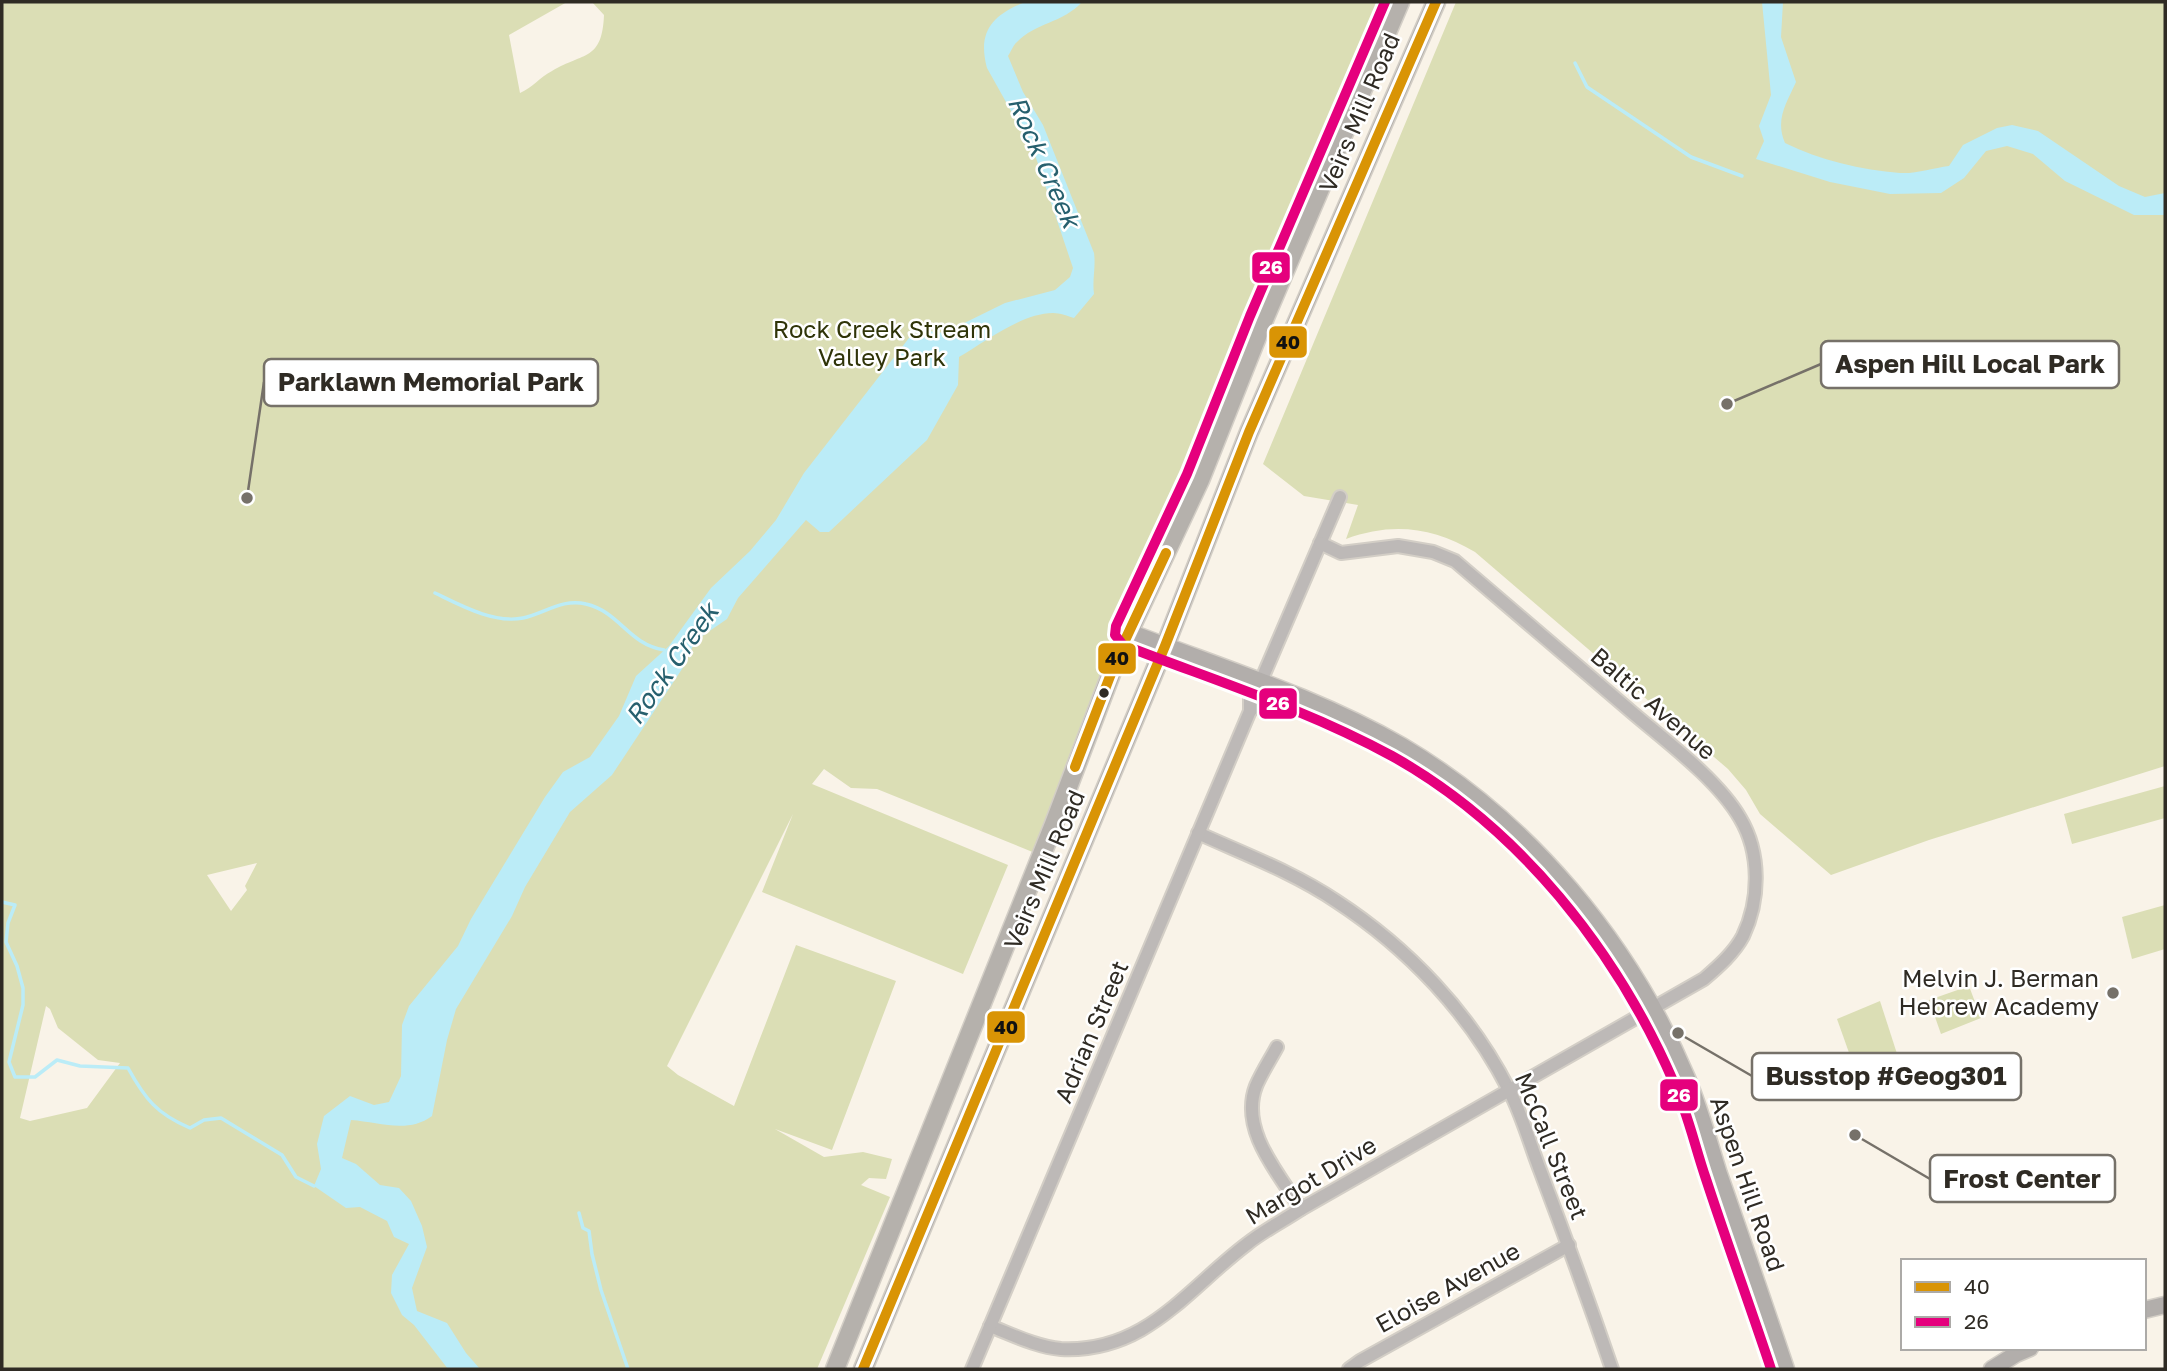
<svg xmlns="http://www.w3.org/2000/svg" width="2167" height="1371" font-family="'Golos Text',sans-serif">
  <rect width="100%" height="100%" fill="#f9f3e8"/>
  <g fill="#dbdeb5" fill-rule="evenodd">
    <path d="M2 2H567L509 35 520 93C532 88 540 77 552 71 584 52 602 61 604 15L592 2H1393L1035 853 877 789 851 788 824 769 812 784 1008 865 963 974 762 892 793 814 667 1066 678 1075 734 1106 796 945 896 981 832 1150 775 1129 824 1157 863 1152 892 1159 886 1179 869 1178 861 1185 890 1197 817 1369H2ZM257 863 245 886 247 890 231 911 207 875ZM46 1006 50 1009 58 1028 98 1060 120 1063 87 1108 30 1121 20 1118Z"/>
    <path d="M1456 2H2165V766L1929 840 1831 875 1760 814 1746 790 1728 769 1475 552C1433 527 1392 522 1346 539L1358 505 1304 496 1263 464Z"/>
    <polygon points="2165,786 2165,818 2072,844 2064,814"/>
    <polygon points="2165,905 2165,949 2132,959 2122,917"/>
    <polygon points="1969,986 1981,1018 1941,1034 1929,1000"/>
    <polygon points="1880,1001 1900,1063 1858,1078 1837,1019"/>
  </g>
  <g fill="#bbecf7">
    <path d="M1025 2H1082C1063 23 1035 23 1017 42 1013 45 1011 52 1008 56L1023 92 1043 125 1094 253C1096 267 1092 280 1094 294L1074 318C1068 316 1060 313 1053 313 1022 313 985 342 959 357L958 385 927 440 829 532H820L806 520 738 598 727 619 695 641 684 666 612 775 570 812 525 887 512 916 456 1009 447 1040 432 1116C408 1134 379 1122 351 1120L342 1158 356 1164 380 1185 399 1188 411 1201 422 1226 427 1247 412 1288 417 1311 447 1323 466 1353 480 1369H448L414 1325 402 1315 391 1293 392 1275 409 1244 394 1237 387 1221 360 1207 346 1208 314 1186 321 1169 317 1144 324 1116 350 1096 374 1105 389 1102 401 1076 402 1025 409 1006 458 946 471 919 545 797 563 772 590 757 619 716 636 676 669 646 711 588 750 551 776 520 804 473 909 338 928 331 944 333 1005 303 1055 290 1070 277 1073 268 1034 152 987 68C977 31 993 15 1025 2Z"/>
    <path d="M1762 2H1783L1781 37 1796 82C1786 104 1775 120 1785 143 1819 160 1862 170 1900 173 1916 174 1933 168 1949 166L1963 145 1997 128 2012 125 2038 131 2119 186 2145 197 2165 193V215H2134L2065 181 2033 154 2007 146 1986 151 1964 178 1941 193 1890 194 1830 182 1756 159 1764 141 1759 126 1771 95Z"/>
  </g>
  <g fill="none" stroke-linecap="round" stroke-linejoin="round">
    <g stroke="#bbecf7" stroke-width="3.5">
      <polyline points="1575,63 1587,87 1691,157 1742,176"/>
      <path d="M435 593C460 605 494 624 523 618 545 613 563 598 586 604 620 612 628 644 664 650"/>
      <path d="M2 902 15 905 8 923 6 942 17 966 23 988V1005L9 1062 15 1077H35L57 1060 80 1066 128 1068C145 1099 157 1114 190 1128L204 1120 221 1118 282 1155 296 1177 314 1186"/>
      <polyline points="579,1213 583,1228 589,1231 592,1254 601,1290 628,1369"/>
    </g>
    <defs>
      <g id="street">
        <polyline points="1261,681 1340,497"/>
        <polyline points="1250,711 1259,703 1267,683"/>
        <path d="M1198 833C1244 854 1293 872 1336 901 1408 948 1470 1013 1509 1090 1522 1115 1530 1144 1540 1170 1565 1236 1589 1302 1612 1369"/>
        <path d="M1277 1047C1270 1060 1262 1072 1256 1086 1239 1130 1279 1174 1301 1209"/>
        <path d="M990 1326C1013 1335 1037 1347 1061 1349 1146 1353 1186 1290 1247 1244 1263 1231 1283 1221 1301 1209L1704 979C1718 967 1734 953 1743 936 1760 900 1761 853 1740 818 1718 780 1667 742 1634 714 1574 663 1515 612 1455 561L1433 552 1398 546 1341 553 1320 543"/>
        <polyline points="972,1369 1250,711 1250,698 1257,679"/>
        <polyline points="1349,1369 1360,1361 1569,1245"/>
      </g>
      <g id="secondary">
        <path d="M1129 632C1219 667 1317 697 1402 746 1529 821 1630 943 1687 1078 1700 1109 1709 1142 1719 1174 1742 1239 1764 1304 1786 1369"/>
        <polyline points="2144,1310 2165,1305"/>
        <polyline points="1992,1369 2016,1354 2030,1348"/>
      </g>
      <g id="primary">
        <polyline points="835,1369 1054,824 1119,653 1200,480 1263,322 1400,2"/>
        <polyline points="863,1369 1165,646 1249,432 1436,2"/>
      </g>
    </defs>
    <use href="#street" stroke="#d3cec6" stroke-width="16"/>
    <use href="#secondary" stroke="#d3cec6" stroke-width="19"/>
    <use href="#primary" stroke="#d3cec6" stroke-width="21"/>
    <use href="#street" stroke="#bdb9b7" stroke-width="12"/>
    <use href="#secondary" stroke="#b2aeab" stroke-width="16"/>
    <use href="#primary" stroke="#b5b1ac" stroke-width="18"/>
    <defs>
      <g id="bus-1">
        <polyline points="1075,767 1119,653 1166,553"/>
        <polyline points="863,1369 1165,646 1249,432 1436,2"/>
      </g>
      <path id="bus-2" d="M1385 2 1250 316 1187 474 1116 626 1115 635 1123 645C1213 680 1306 709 1392 756 1519 827 1617 951 1674 1083 1688 1114 1695 1147 1706 1179 1727 1243 1750 1306 1771 1369"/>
    </defs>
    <use href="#bus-1" stroke="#fff" stroke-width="16"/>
    <use href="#bus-2" stroke="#fff" stroke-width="16"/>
    <use href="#bus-1" stroke="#d99405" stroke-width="10"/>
    <use href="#bus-2" stroke="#e5007d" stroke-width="10"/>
  </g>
  <circle fill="#2f2b24" stroke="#fff" stroke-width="2.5" cx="1104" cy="693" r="6"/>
  <circle fill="#767169" stroke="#fff" stroke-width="2.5" cx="2113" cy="993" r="7"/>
  <g text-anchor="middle" stroke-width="5" stroke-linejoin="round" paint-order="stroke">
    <g font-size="24" fill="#2f2b24" stroke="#fff">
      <text transform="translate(1360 113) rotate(-67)" y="8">Veirs Mill Road</text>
      <text transform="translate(1653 704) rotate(41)" y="8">Baltic Avenue</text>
      <text transform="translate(1045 870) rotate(-67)" y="8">Veirs Mill Road</text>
      <text transform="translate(1092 1032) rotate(-67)" y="8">Adrian Street</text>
      <text transform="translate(1551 1146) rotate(68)" y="8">McCall Street</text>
      <text transform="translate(1311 1181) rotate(-31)" y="8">Margot Drive</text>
      <text transform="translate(1747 1184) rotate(71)" y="8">Aspen Hill Road</text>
      <text transform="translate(1448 1288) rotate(-29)" y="8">Eloise Avenue</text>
    </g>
    <g font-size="24" fill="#2f3408" stroke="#fff">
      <text x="882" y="338">Rock Creek Stream<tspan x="882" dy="28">Valley Park</tspan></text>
    </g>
    <g font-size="24" fill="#2f2b24" stroke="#fff" text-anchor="end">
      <text x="2099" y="987">Melvin J. Berman<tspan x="2099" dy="28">Hebrew Academy</tspan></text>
    </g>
    <g font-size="26" font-style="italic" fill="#27606e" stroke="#fff">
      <text transform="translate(1044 162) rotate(66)" y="9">Rock Creek</text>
      <text transform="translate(672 664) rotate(-55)" y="9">Rock Creek</text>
    </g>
  </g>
  <path fill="none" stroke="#767169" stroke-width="2.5" d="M1727 404L1821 364M247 498L264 382M1678 1033L1752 1076M1855 1135L1930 1179"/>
  <g fill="#767169" stroke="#fff" stroke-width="2.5">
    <circle cx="1727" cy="404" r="7"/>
    <circle cx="247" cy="498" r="7"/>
    <circle cx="1678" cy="1033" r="7"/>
    <circle cx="1855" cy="1135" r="7"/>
  </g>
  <g fill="#fff" stroke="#767169" stroke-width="2.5">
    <rect x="1821" y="341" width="298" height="47" rx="7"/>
    <rect x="264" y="359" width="334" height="47" rx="7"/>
    <rect x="1752" y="1053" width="269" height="47" rx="7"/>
    <rect x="1930" y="1155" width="185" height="47" rx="7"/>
  </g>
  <g font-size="26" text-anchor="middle" font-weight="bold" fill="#2f2b24">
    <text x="1970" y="373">Aspen Hill Local Park</text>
    <text x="431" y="391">Parklawn Memorial Park</text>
    <text x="1886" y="1085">Busstop #Geog301</text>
    <text x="2022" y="1188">Frost Center</text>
  </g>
  <g stroke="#fff" stroke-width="2.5">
    <rect x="1251" y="251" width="40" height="33" rx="7" fill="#e5007d"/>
    <rect x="1268" y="325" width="40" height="34" rx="7" fill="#d99405"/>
    <rect x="1097" y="642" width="40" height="33" rx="7" fill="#d99405"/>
    <rect x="1258" y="687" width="40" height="33" rx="7" fill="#e5007d"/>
    <rect x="986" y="1010" width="40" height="34" rx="7" fill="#d99405"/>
    <rect x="1659" y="1078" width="40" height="34" rx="7" fill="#e5007d"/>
  </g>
  <g font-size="19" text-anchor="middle" font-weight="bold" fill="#fff">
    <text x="1271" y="274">26</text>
    <text x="1278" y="710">26</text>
    <text x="1679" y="1102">26</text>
  </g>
  <g font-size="19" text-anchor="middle" font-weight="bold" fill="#111">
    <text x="1288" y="349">40</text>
    <text x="1117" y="665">40</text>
    <text x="1006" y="1034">40</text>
  </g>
  <rect width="2167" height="1371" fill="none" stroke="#2f2b24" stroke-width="7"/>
  <rect x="1901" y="1259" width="245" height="91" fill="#ffffff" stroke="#acaaa7" stroke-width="2"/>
  <rect x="1915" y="1282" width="35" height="10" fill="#d99405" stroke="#acaaa7" stroke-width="2"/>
  <text x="1964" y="1294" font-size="21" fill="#2f2b24">40</text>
  <rect x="1915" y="1317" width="35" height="10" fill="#e5007d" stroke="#acaaa7" stroke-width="2"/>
  <text x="1964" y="1329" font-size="21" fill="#2f2b24">26</text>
</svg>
